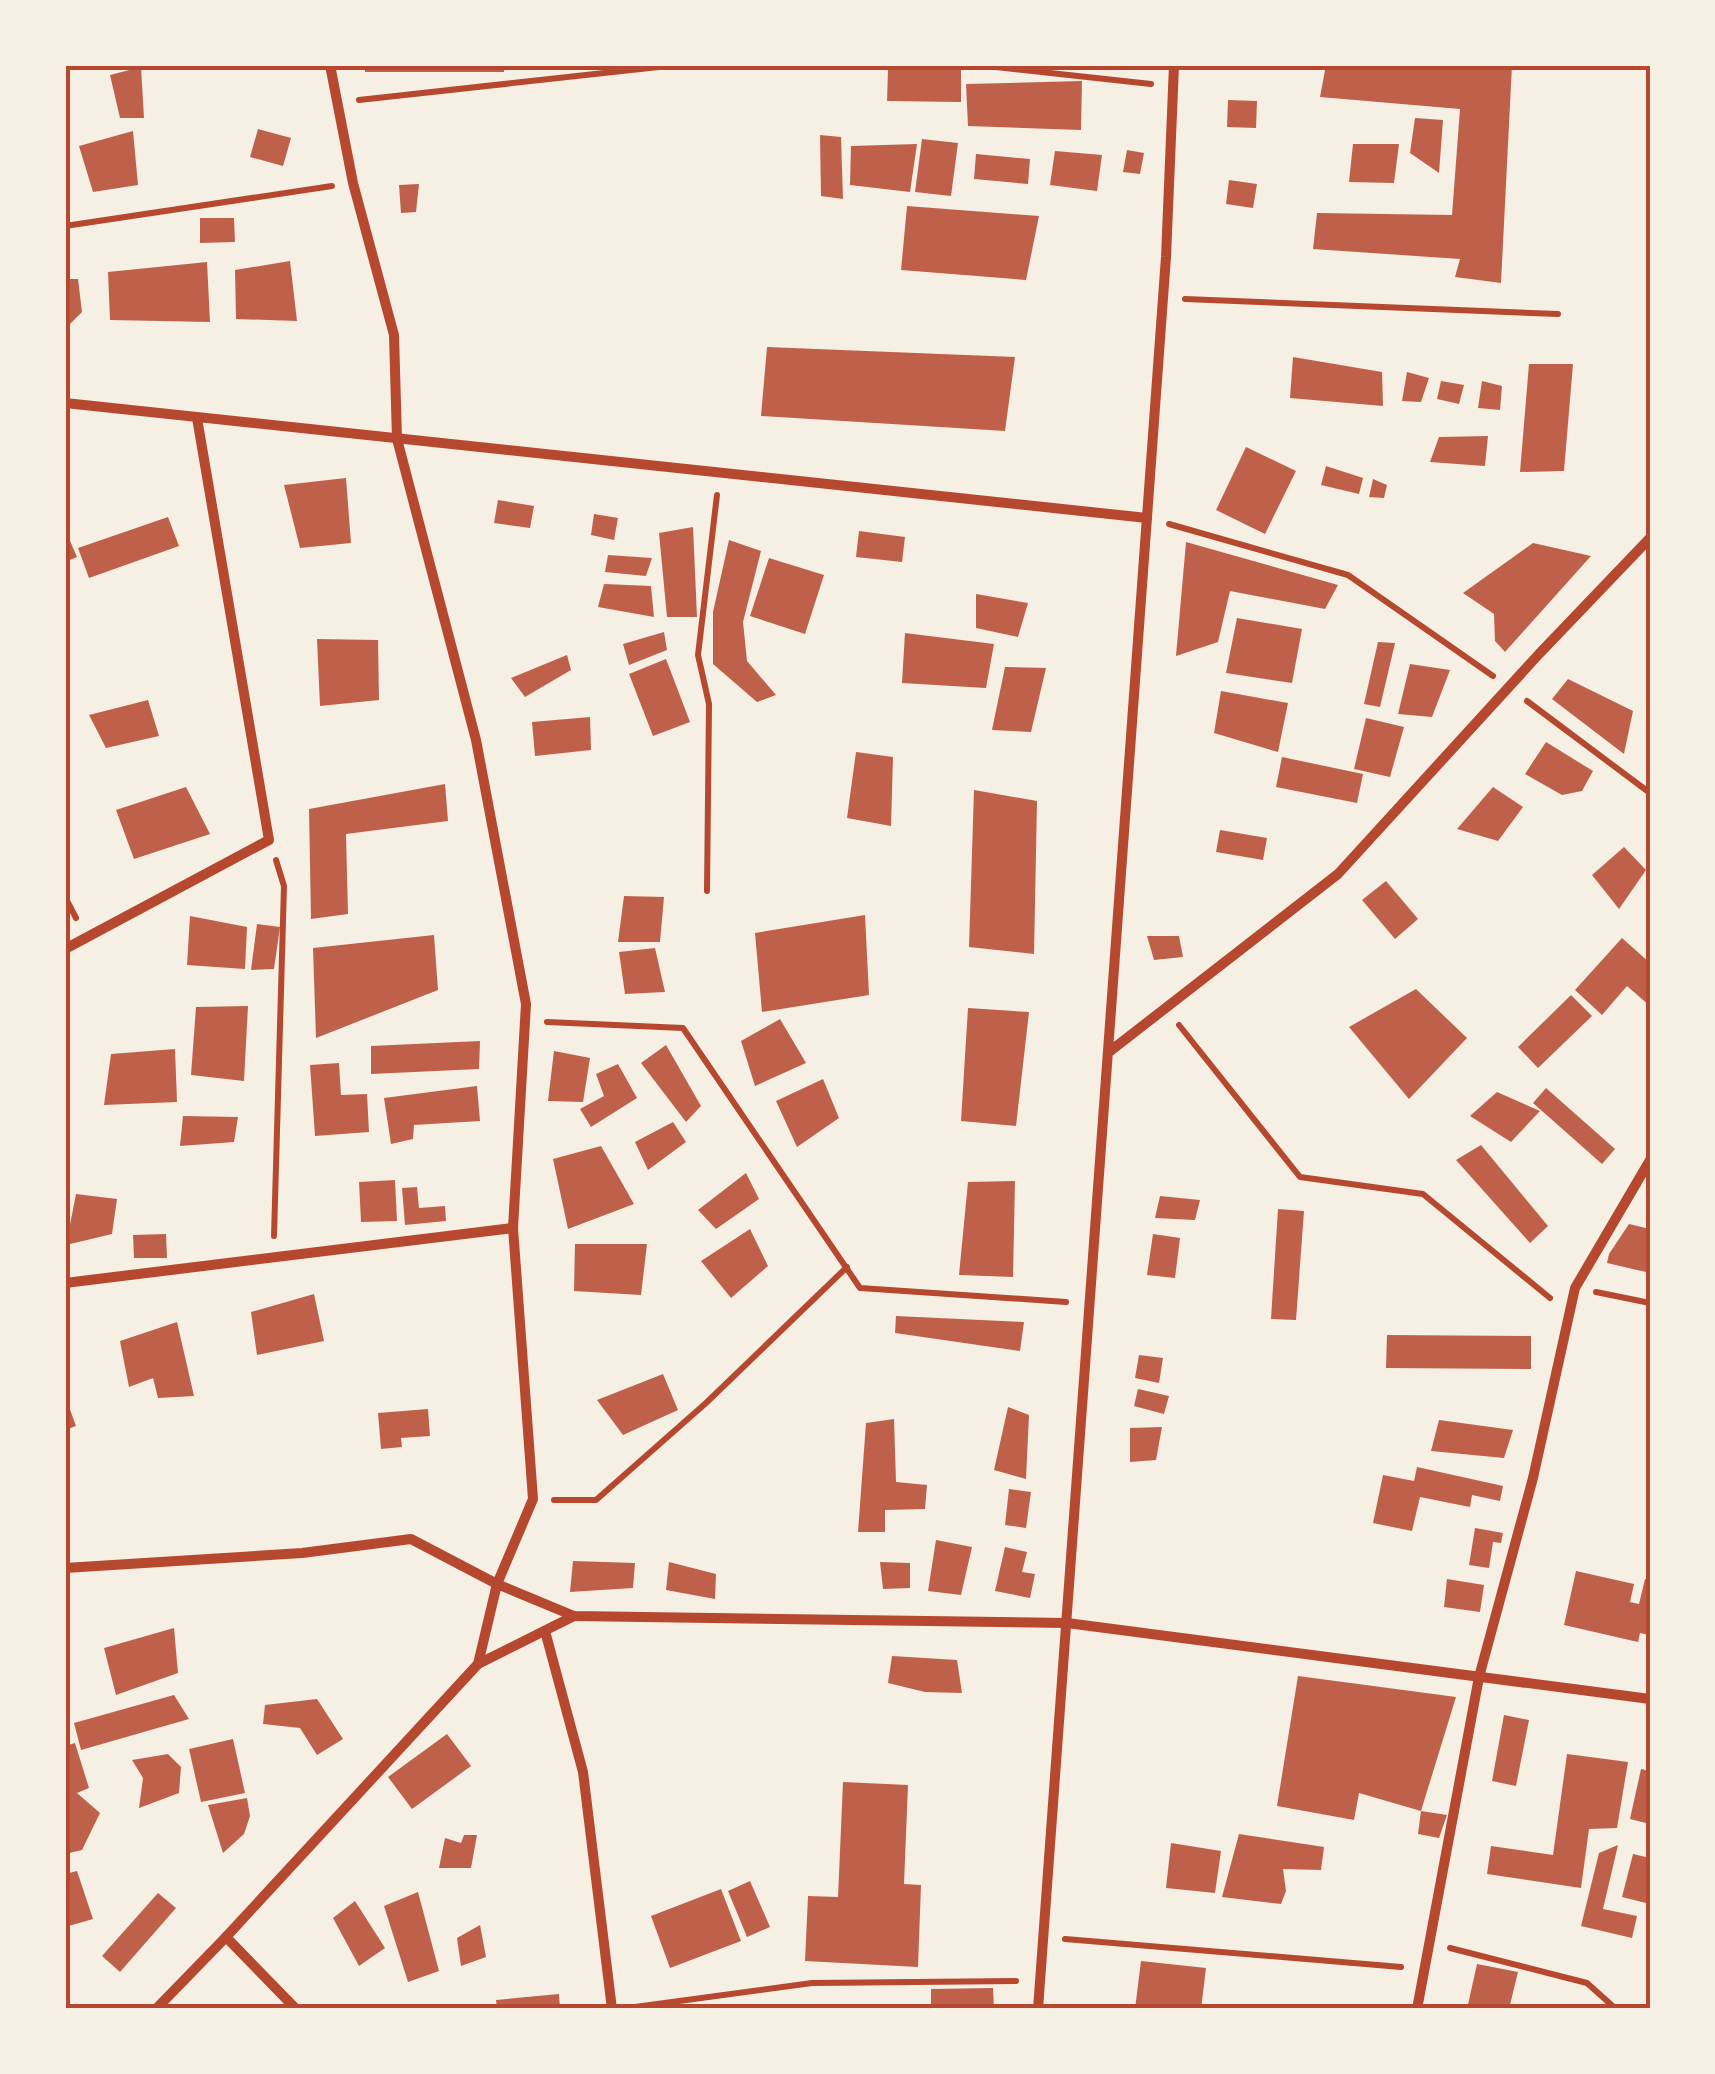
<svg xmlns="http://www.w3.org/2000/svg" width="1715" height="2074" font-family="Quicksand,sans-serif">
  <rect width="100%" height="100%" fill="#f6efe4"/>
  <g fill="#bf614a">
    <rect x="365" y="65" width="139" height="7"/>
    <polygon points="1326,65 1512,65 1501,283 1455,277 1460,259 1313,249 1317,213 1452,215 1460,109 1320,97"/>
    <polygon points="141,67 144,118 120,118 110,75"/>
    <polygon points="888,69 961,70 961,102 887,101"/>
    <polygon points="1082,81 1081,130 968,126 966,84"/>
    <polygon points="1228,100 1257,101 1256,128 1227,127"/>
    <polygon points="1415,118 1443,120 1439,173 1410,153"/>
    <polygon points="258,129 291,138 283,166 250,157"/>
    <polygon points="133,131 138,185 93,192 79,146"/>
    <polygon points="820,135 841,137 843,199 821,196"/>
    <polygon points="922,139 958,143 951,196 915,192"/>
    <polygon points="917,144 910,192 850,185 851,146"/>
    <polygon points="1353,144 1399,144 1394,183 1349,182"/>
    <polygon points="1127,150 1144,153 1140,174 1123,172"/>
    <polygon points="1055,151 1102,155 1097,191 1050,185"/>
    <polygon points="976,154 1030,159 1028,184 974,179"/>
    <polygon points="1229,180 1257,184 1253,208 1226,204"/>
    <polygon points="419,184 416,212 401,213 399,185"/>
    <polygon points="907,206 1039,216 1026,280 901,270"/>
    <polygon points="200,218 234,218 235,242 200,243"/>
    <polygon points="290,261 297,321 236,319 235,270"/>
    <polygon points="207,262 210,322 110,320 108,272"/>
    <polygon points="65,279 78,279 82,312 65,329"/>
    <polygon points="767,347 1015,357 1005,431 761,416"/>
    <polygon points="1293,357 1382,372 1383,406 1290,398"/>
    <polygon points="1529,364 1573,364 1564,471 1520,472"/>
    <polygon points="1407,372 1429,378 1421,402 1402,401"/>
    <polygon points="1441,381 1464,385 1459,404 1437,399"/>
    <polygon points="1482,381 1502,386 1500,410 1478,408"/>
    <polygon points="1488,436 1485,466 1430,462 1439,437"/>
    <polygon points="1246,447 1296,471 1265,534 1216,510"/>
    <polygon points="1326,466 1363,478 1359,494 1321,485"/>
    <polygon points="346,478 351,543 300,548 284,485"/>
    <polygon points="1373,479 1387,485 1384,498 1369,497"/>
    <polygon points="498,500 534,506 530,528 494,523"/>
    <polygon points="594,514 618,518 614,540 591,535"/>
    <polygon points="168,517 179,546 89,578 78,548"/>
    <polygon points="693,527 697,617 667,617 659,533"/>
    <polygon points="65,529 77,557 65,562"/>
    <polygon points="859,531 905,537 902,562 856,557"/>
    <polygon points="729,540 761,551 743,622 747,661 776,695 757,702 713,664 713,612"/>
    <polygon points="1186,542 1338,585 1325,609 1230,591 1218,642 1176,656"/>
    <polygon points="1533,543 1591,556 1505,652 1495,641 1494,614 1463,593"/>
    <polygon points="608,555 652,558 646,576 605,572"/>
    <polygon points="769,558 824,575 805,634 750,616"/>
    <polygon points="604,584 651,586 654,617 598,607"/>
    <polygon points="976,594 1028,603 1018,637 976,628"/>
    <polygon points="1237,618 1302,629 1292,683 1226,673"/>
    <polygon points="664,632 667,650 629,665 623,644"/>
    <polygon points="905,633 994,644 986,688 902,683"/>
    <polygon points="317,639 378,640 379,700 320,706"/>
    <polygon points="1378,642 1395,643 1380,707 1364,704"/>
    <polygon points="567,655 571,670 525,697 511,678"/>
    <polygon points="666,659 690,722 653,736 629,674"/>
    <polygon points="1410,664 1450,670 1432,717 1398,714"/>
    <polygon points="1005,667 1046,668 1031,732 992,730"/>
    <polygon points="1568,679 1633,711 1624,754 1552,699"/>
    <polygon points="1221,691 1288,703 1278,752 1214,733"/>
    <polygon points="148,700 159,736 106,748 89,715"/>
    <polygon points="590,717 591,750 535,756 532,722"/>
    <polygon points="1366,718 1404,727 1390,777 1354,769"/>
    <polygon points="1546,742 1593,771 1582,791 1562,795 1525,774"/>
    <polygon points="856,752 893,757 891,826 847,818"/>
    <polygon points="1282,757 1363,774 1357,803 1276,787"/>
    <polygon points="445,784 448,821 346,834 348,914 311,919 309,809"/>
    <polygon points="186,787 210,834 134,859 116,810"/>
    <polygon points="1493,787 1523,807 1498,841 1457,829"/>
    <polygon points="974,790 1037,801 1034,954 969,947"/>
    <polygon points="1220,830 1267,838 1263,860 1216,852"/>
    <polygon points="1624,847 1646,870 1619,909 1592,875"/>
    <polygon points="1386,881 1418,919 1395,939 1362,900"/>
    <polygon points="624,896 664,897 660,942 618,942"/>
    <polygon points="865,915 869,995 762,1012 755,933"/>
    <polygon points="190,916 247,927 245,969 187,965"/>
    <polygon points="257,924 280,927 274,969 251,970"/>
    <polygon points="434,935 438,990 316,1038 313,948"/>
    <polygon points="1147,936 1179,936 1183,957 1154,960"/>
    <polygon points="1622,938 1650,963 1650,1006 1627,986 1602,1015 1575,990"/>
    <polygon points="655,948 665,992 625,994 619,952"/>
    <polygon points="1416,989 1467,1038 1409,1099 1349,1027"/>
    <polygon points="1571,995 1592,1016 1538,1068 1518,1047"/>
    <polygon points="248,1006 244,1081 191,1075 196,1007"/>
    <polygon points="968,1008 1029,1012 1016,1126 961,1121"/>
    <polygon points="780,1019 806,1063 755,1086 741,1041"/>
    <polygon points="480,1041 479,1069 371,1074 371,1046"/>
    <polygon points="666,1045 701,1106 686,1122 641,1063"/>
    <polygon points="175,1049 177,1102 104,1105 111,1054"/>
    <polygon points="554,1051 590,1058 583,1102 548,1101"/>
    <polygon points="339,1063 341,1095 367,1094 369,1132 315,1136 310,1065"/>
    <polygon points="618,1064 637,1098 591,1127 580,1109 604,1096 596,1074"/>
    <polygon points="823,1079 839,1118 797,1147 776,1101"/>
    <polygon points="477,1086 480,1121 414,1125 413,1139 391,1144 384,1098"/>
    <polygon points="1546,1088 1615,1149 1602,1164 1533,1103"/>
    <polygon points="1497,1092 1540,1111 1511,1142 1470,1116"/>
    <polygon points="183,1116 238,1117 234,1142 180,1146"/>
    <polygon points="673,1122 686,1142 648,1170 635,1142"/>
    <polygon points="1481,1145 1548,1226 1530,1243 1456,1160"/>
    <polygon points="601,1146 634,1204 568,1229 553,1159"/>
    <polygon points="746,1173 759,1199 716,1229 698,1210"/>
    <polygon points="395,1180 397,1221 361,1222 359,1182"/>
    <polygon points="1015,1181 1013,1277 959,1275 968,1182"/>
    <polygon points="417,1187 419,1208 445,1206 446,1221 405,1225 402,1188"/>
    <polygon points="76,1194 117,1199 112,1234 66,1245"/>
    <polygon points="1160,1196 1200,1200 1195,1220 1155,1218"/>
    <polygon points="1278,1209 1304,1211 1296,1320 1271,1319"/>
    <polygon points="1629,1224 1650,1229 1650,1273 1607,1263 1609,1254"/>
    <polygon points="750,1229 768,1266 731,1298 701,1261"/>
    <polygon points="166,1234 167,1258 134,1258 133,1235"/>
    <polygon points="1153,1234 1180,1238 1175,1278 1147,1275"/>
    <polygon points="575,1244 647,1244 641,1295 574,1291"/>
    <polygon points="314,1294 324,1341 257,1355 251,1312"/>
    <polygon points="896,1316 1024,1322 1020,1351 895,1333"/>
    <polygon points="177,1322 194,1396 158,1398 153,1378 129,1387 120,1341"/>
    <polygon points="1387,1335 1531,1336 1531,1369 1386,1368"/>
    <polygon points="1139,1355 1163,1358 1159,1383 1135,1378"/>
    <polygon points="663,1374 678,1410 623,1435 597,1400"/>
    <polygon points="1138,1389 1169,1396 1164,1414 1134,1406"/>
    <polygon points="68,1404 76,1426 65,1430 65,1405"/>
    <polygon points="1008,1407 1029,1415 1026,1479 994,1470"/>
    <polygon points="428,1409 430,1436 401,1438 402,1447 381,1449 378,1413"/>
    <polygon points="894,1419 896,1482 927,1485 925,1509 885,1510 885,1532 858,1532 866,1423"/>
    <polygon points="1439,1420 1513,1430 1504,1458 1431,1451"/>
    <polygon points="1162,1427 1156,1460 1130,1462 1130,1428"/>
    <polygon points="1417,1467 1503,1486 1500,1501 1472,1495 1470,1507 1420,1497 1412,1531 1373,1523 1383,1475 1414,1481"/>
    <polygon points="1009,1489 1031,1492 1026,1528 1005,1525"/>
    <polygon points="1475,1528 1503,1533 1501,1543 1493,1542 1489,1568 1469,1565"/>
    <polygon points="936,1540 972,1547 961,1595 928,1591"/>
    <polygon points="1005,1547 1027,1552 1022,1572 1035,1574 1030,1598 995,1591"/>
    <polygon points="573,1561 635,1563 633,1588 570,1592"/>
    <polygon points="669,1562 716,1574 715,1599 666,1590"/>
    <polygon points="880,1562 910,1563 910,1588 883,1589"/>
    <polygon points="1576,1571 1634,1584 1630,1602 1639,1604 1645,1579 1650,1580 1649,1635 1640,1633 1638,1642 1564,1625"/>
    <polygon points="1447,1579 1484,1585 1480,1612 1444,1607"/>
    <polygon points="174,1628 178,1673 116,1695 104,1648"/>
    <polygon points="892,1656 957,1660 962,1693 925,1692 888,1683"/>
    <polygon points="1298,1676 1456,1697 1421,1811 1359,1793 1354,1820 1277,1806"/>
    <polygon points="174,1695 189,1719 81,1750 74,1723"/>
    <polygon points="317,1699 343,1739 317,1755 300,1728 263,1724 265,1705"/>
    <polygon points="1504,1715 1529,1720 1516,1786 1492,1781"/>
    <polygon points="447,1734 471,1766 412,1809 388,1777"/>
    <polygon points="233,1739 245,1793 201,1802 189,1749"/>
    <polygon points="75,1743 89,1788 77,1793 100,1813 82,1850 65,1854 65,1796 69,1795 65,1781 65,1746"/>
    <polygon points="168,1754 181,1767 179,1793 139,1808 143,1778 132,1760"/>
    <polygon points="1567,1754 1628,1762 1617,1828 1589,1829 1581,1888 1487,1874 1491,1846 1553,1855"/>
    <polygon points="1641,1769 1650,1771 1650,1824 1630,1819"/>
    <polygon points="843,1782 908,1785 904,1884 921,1885 918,1967 805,1961 808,1896 838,1897"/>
    <polygon points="247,1798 250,1816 244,1834 223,1853 208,1805"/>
    <polygon points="1421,1811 1447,1815 1439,1838 1418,1834"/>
    <polygon points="1239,1834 1324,1847 1321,1870 1283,1869 1286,1891 1281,1904 1222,1897"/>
    <polygon points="464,1835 477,1835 471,1868 439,1868 445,1838 461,1843"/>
    <polygon points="1171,1843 1221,1851 1215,1893 1166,1888"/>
    <polygon points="1618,1845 1603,1909 1637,1916 1632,1938 1581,1926 1599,1853"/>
    <polygon points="1633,1854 1650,1858 1650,1904 1622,1897"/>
    <polygon points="77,1871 93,1919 65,1927 65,1874"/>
    <polygon points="750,1881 770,1927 747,1937 728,1891"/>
    <polygon points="721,1889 741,1941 670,1968 651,1916"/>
    <polygon points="418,1892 439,1971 408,1982 384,1906"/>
    <polygon points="158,1893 176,1908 120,1972 102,1956"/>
    <polygon points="355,1901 385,1948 359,1966 333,1918"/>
    <polygon points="480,1925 486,1957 461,1966 457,1938"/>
    <polygon points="1141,1961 1206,1968 1201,2009 1135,2009"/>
    <polygon points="1477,1964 1518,1972 1509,2009 1467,2009"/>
    <polygon points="993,1988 994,2009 931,2009 931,1989"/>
    <polygon points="559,1994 560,2009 497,2009 496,2000"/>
  </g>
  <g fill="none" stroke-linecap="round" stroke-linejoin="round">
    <g stroke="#b5482f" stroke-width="6">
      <polyline points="978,65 1151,84"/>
      <polyline points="359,100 677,65"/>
      <polyline points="65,226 332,186"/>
      <polyline points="1185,299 1558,314"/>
      <polyline points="1169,524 1348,575 1493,676"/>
      <polyline points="1527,701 1650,793"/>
      <polyline points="707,891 709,704 698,655 717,495"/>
      <polyline points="65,897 76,918"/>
      <polyline points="547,1022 683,1028 860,1288 1066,1302"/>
      <polyline points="1179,1025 1300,1177 1423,1194 1550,1298"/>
      <polyline points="274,1236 284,886 276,860"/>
      <polyline points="1596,1292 1650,1303"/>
      <polyline points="554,1500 596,1500 706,1403 847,1267"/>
      <polyline points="1065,1939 1401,1967"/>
      <polyline points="1450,1948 1587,1983 1616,2009"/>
      <polyline points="635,2007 812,1983 1016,1981"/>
    </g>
    <g stroke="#b5482f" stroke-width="10">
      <polyline points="330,65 353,183 394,335 397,439 476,740 526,1004 513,1228 533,1499 497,1584 574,1616 1067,1623 1650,1699"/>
      <polyline points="65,403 1147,518"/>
      <polyline points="65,949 269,840 197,418"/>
      <polyline points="1109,1052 1338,874 1539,654 1650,538"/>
      <polyline points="65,1283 513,1228"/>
      <polyline points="65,1568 302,1553 411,1539 497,1584 478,1664 226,1937 156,2009"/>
      <polyline points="545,1631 583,1772 612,2009"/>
      <polyline points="478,1664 574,1616"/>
      <polyline points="226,1937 296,2009"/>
      <polyline points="1038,2009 1166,257 1174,65"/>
      <polyline points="1417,2009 1479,1677 1533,1478 1575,1288 1650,1160"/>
    </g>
  </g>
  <rect width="1715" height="2074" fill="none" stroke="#f6efe4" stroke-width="135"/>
  <rect x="68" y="68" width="1580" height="1938" fill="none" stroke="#b5482f" stroke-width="4"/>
</svg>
